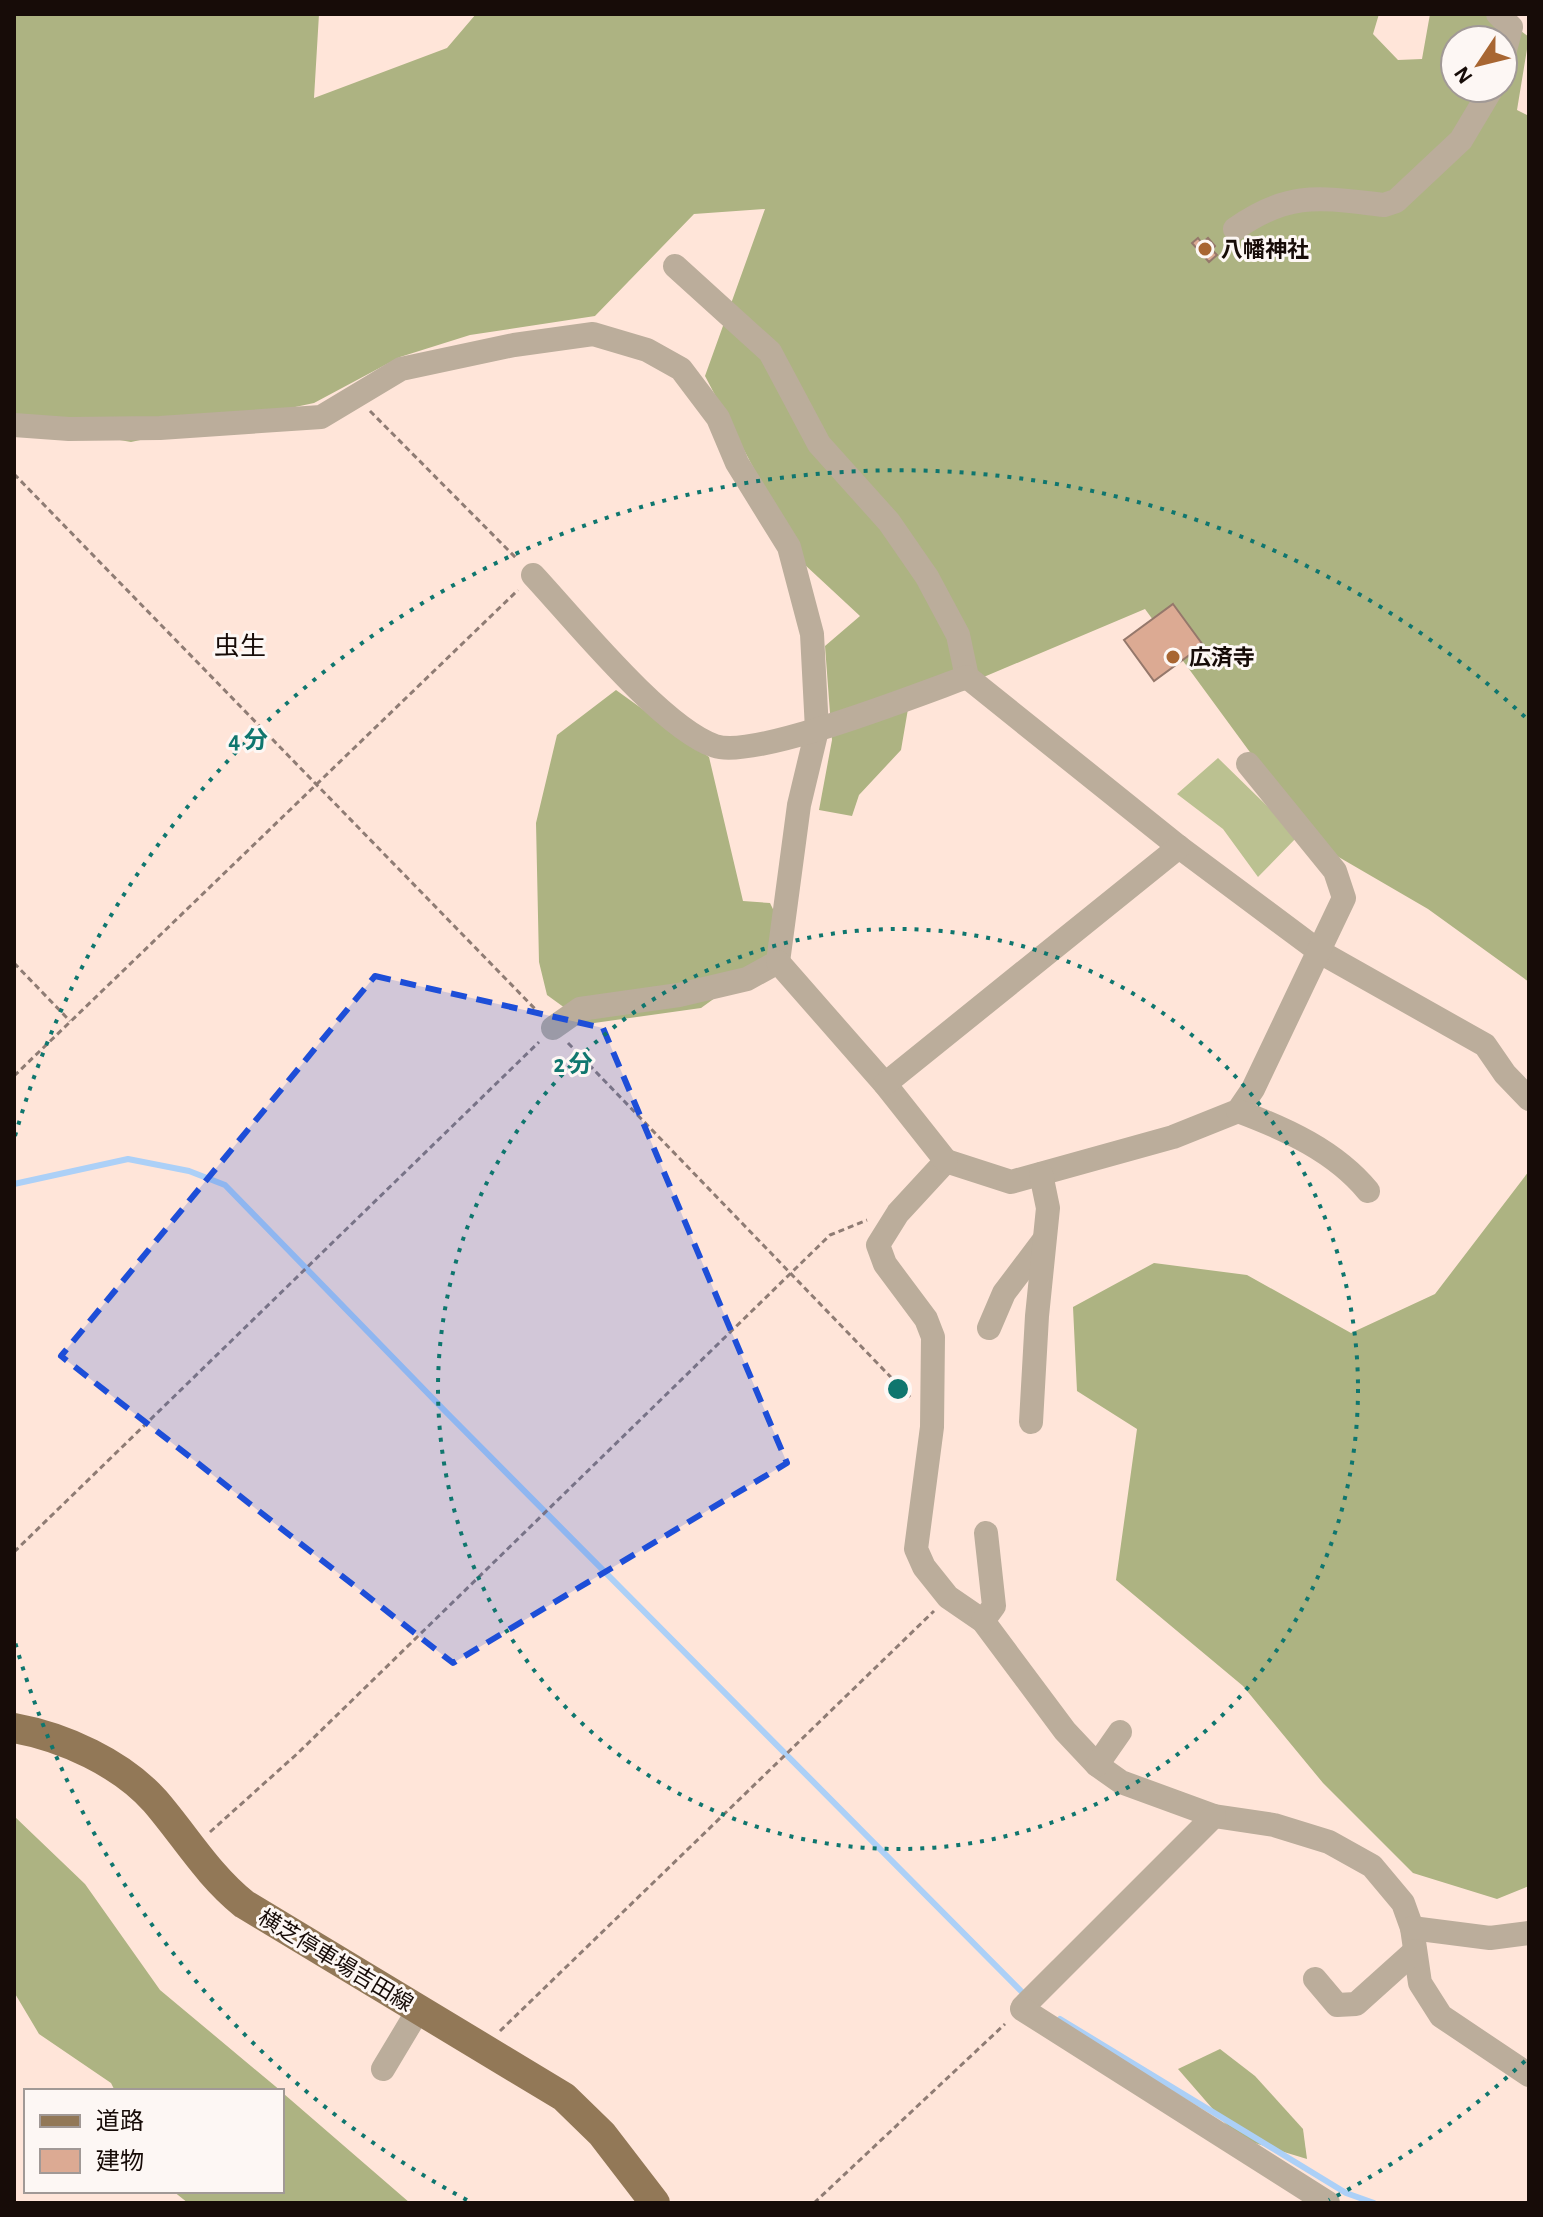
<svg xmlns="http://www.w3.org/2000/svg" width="1543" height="2217" font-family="'Alegreya Sans','Noto Sans JP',sans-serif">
  <rect width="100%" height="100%" fill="#ffe5d9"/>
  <polygon fill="#bbc191" points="1218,758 1298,836 1258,877 1223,829 1177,794"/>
  <g fill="#adb382" fill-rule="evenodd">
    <path d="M14 14H319L314 98 447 48 476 14H1379L1373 34 1398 60 1422 59 1430 14H1498L1529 37 1517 110 1529 116V982L1428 909 1318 845 1145 609 908 709 901 750 859 795 852 816 819 810 832 740 825 646 860 616 804 564 705 376 765 209 694 214 595 316 470 335 400 357 314 403 131 442 14 421ZM1455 40H1503V88H1455Z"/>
    <polygon points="616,690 709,757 743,901 770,903 790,944 701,1008 587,1024 547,995 539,962 536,823 557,735"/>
    <polygon points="1529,1171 1529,1886 1497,1899 1413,1873 1323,1783 1243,1686 1116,1580 1137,1429 1077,1391 1073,1307 1154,1263 1247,1275 1351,1333 1435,1294"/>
    <polygon points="14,1816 85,1884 160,1990 281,2091 115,2091 111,2083 39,2034 14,1992"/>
    <polygon points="1220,2049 1255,2076 1303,2129 1307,2159 1238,2138 1178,2069"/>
    <polygon points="282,2092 284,2094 410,2203 188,2203 173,2191 282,2191"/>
  </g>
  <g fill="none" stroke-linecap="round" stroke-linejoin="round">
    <g stroke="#acd0f7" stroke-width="6">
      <polyline points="14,1184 128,1159 189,1171 225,1185 446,1412 1025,1995"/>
      <polyline points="1060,2019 1346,2193 1374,2203"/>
    </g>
  </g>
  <g fill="#dcaa93" stroke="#95786b" stroke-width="2">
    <polygon points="1198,238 1202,243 1208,238 1215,246 1212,250 1217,255 1209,262 1192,243"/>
    <polygon points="1173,604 1203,645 1154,681 1124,640"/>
  </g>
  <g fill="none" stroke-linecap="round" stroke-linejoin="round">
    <g stroke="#8f7c74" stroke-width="3" stroke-dasharray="6 4" stroke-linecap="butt">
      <polyline points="370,411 517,559"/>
      <polyline points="14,474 538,1012"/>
      <polyline points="14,963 70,1021"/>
      <polyline points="568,1043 910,1397"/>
      <polyline points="14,1076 518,590"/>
      <polyline points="14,1552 539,1042"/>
      <polyline points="210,1832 298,1753 830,1235 867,1220"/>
      <polyline points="500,2031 934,1611"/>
      <polyline points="814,2203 1005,2024"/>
    </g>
    <g stroke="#bbad9b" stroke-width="24">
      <polyline points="1498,14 1511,27 1503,58"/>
      <path d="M1235 229C1290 190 1322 198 1384 205L1396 201 1461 140 1492 88"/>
      <polyline points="675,266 770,352 819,444 889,522 927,577 958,635 967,677"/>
      <polyline points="14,425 69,429 160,428 321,417 401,369 514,345 593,334 647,350 681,369 718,418 737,463 789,547 812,634 817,730 799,805 778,962 747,979 679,995 580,1009 553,1028"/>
      <path d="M533 575C574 619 662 728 715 746 754 760 922 693 967 677L1179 847 1320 952 1485 1045 1505 1074 1529 1099"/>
      <polyline points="1248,764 1335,871 1344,898 1253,1089 1238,1111 1173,1137 1011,1182 946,1161 898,1213 878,1245 885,1264 926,1319 933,1337 932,1427 916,1549 924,1567 948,1597 983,1621 1065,1731 1097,1765 1121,1782 1214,1816 1274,1825 1329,1842 1372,1866 1403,1903 1412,1928 1420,1983 1441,2016 1529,2075"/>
      <polyline points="778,962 885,1084 946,1161"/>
      <polyline points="885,1084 1179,847"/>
      <path d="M1238 1111C1286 1129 1335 1151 1368 1191"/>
      <polyline points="989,1328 1004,1293 1044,1240"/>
      <polyline points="1031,1422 1037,1316 1048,1208 1041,1174"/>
      <polyline points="983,1621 994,1606 986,1533"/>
      <polyline points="1097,1765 1120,1732"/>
      <polyline points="1412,1928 1490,1938 1529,1933"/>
      <polyline points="1315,1979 1337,2005 1356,2004 1415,1951"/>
      <polyline points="1023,2007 1214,1816"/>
      <polyline points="1022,2009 1328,2203"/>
      <polyline points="383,2069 419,2009"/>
    </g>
    <path stroke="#927857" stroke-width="30" d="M14 1728C64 1737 121 1763 155 1801 186 1837 207 1874 244 1904L564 2097 602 2134 655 2203"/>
  </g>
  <path fill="#1d4ed8" fill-opacity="0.2" stroke="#1d4ed8" stroke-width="6" stroke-dasharray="16 10" stroke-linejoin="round" d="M375 976 603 1028 787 1463 453 1663 61 1356Z"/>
  <g fill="none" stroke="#0f766e" stroke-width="4" stroke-dasharray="4 8">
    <circle cx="898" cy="1389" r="460"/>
    <path d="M1525 2061A919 919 0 0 1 1329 2200M467 2200A919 919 0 0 1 15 1642M15 1136A919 919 0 0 1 1525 717"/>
  </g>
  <g fill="#a86632" stroke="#fdf7f4" stroke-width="3">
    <circle cx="1205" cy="249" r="8"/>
    <circle cx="1173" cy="657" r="8"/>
  </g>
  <g text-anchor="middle" stroke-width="6" stroke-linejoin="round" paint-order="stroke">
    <g font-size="22" font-weight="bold" fill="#170c08" stroke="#fdf7f4" text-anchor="start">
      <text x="1221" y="257">八幡神社</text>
      <text x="1189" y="665">広済寺</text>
    </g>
    <g font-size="22" fill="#170c08" stroke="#fdf7f4">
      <text transform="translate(336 1960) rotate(31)" y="8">横芝停車場吉田線</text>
    </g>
    <g font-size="26" fill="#170c08" stroke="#fdf7f4">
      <text x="240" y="655">虫生</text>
    </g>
  </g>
  <circle cx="898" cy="1389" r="12" fill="#0f766e" stroke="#fdf7f4" stroke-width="4"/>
  <g font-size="24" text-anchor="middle" font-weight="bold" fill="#0f766e" stroke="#fdf7f4" stroke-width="6" stroke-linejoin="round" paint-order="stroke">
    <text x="248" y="748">4 分</text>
    <text x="573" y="1072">2 分</text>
  </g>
  <rect width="1543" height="2217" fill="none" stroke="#170c08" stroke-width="32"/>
  <rect x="24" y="2089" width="260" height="104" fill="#fdf7f4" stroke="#a19996" stroke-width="2"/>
  <rect x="40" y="2115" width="40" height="12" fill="#927857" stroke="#a19996" stroke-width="2"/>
  <text x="96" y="2129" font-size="24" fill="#170c08">道路</text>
  <rect x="40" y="2149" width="40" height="24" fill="#dcaa93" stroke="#a19996" stroke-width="2"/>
  <text x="96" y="2169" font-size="24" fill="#170c08">建物</text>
  <g transform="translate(1479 64) rotate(235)"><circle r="38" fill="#fdf7f4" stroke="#a19996" stroke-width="2"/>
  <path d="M0-6L14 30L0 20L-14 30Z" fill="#a86632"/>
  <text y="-12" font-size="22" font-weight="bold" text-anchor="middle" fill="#170c08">N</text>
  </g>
</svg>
